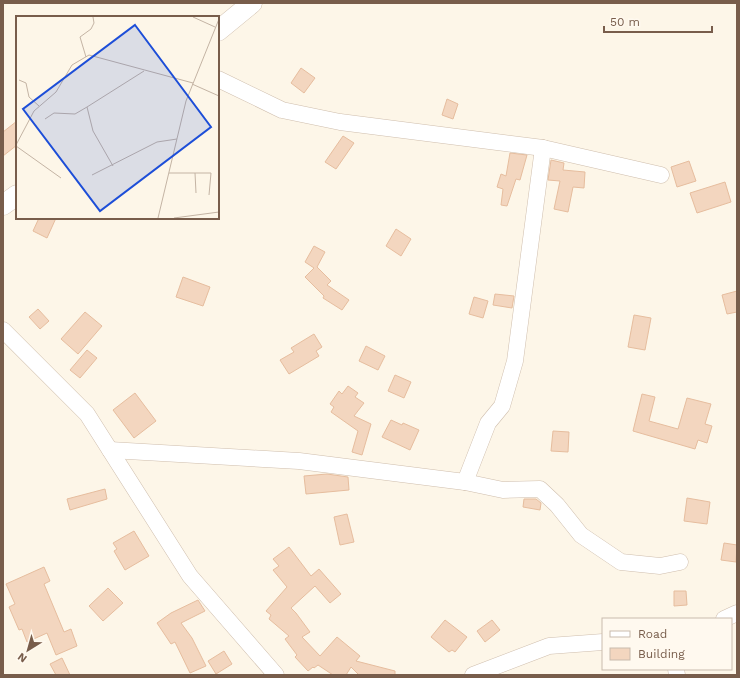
<svg xmlns="http://www.w3.org/2000/svg" width="740" height="678" font-family="'Work Sans',sans-serif">
  <rect width="100%" height="100%" fill="#fdf6e8"/>
  <g fill="#f3d6bf" stroke="#e6bd9e">
    <polygon points="301,68 315,78 304,93 291,83"/>
    <polygon points="447,99 458,104 453,119 442,115"/>
    <polygon points="17,121 17,145 3,156 3,132"/>
    <polygon points="343,136 354,143 336,169 325,162"/>
    <polygon points="510,153 527,155 520,180 516,179 507,206 501,205 503,189 497,187 501,174 506,176"/>
    <polygon points="551,160 564,163 563,170 585,172 584,188 573,187 568,212 554,209 560,181 548,180"/>
    <polygon points="689,161 696,181 677,187 671,167"/>
    <polygon points="725,182 731,202 697,213 690,193"/>
    <polygon points="39,218 56,218 47,238 33,231"/>
    <polygon points="396,229 411,239 401,256 386,246"/>
    <polygon points="314,246 325,252 317,267 331,281 327,285 349,300 342,310 323,298 324,296 305,277 314,268 305,262"/>
    <polygon points="183,277 210,287 203,306 176,297"/>
    <polygon points="737,291 737,312 727,314 722,295"/>
    <polygon points="495,294 514,296 512,308 493,305"/>
    <polygon points="474,297 488,301 483,318 469,314"/>
    <polygon points="38,309 49,321 40,329 29,317"/>
    <polygon points="85,312 102,326 78,354 61,339"/>
    <polygon points="634,315 651,318 645,350 628,347"/>
    <polygon points="314,334 322,347 316,351 319,356 289,374 280,360 294,352 291,348"/>
    <polygon points="366,346 385,356 378,370 359,361"/>
    <polygon points="87,350 97,358 80,378 70,370"/>
    <polygon points="395,375 411,382 404,398 388,391"/>
    <polygon points="348,386 358,393 355,397 364,403 354,416 371,424 362,455 352,452 358,431 331,412 334,407 330,404 339,391 342,394"/>
    <polygon points="135,393 156,421 134,438 113,410"/>
    <polygon points="642,394 655,397 649,421 678,429 687,398 711,404 705,424 712,426 707,443 698,440 695,449 633,431"/>
    <polygon points="391,420 402,425 403,423 419,430 410,450 382,437"/>
    <polygon points="553,431 569,432 568,452 551,451"/>
    <polygon points="327,474 348,477 349,490 306,494 304,476"/>
    <polygon points="105,489 107,499 70,510 67,499"/>
    <polygon points="687,498 710,502 707,524 684,521"/>
    <polygon points="524,499 536,499 541,503 540,510 523,507"/>
    <polygon points="347,514 354,542 340,545 334,517"/>
    <polygon points="134,531 149,556 125,570 114,551 117,549 113,543"/>
    <polygon points="724,543 737,545 736,562 721,560"/>
    <polygon points="289,547 311,576 319,569 341,594 330,603 315,586 291,608 296,613 310,632 302,637 320,656 337,637 360,656 356,661 395,671 395,675 359,675 351,667 346,675 333,675 318,665 314,668 313,667 308,671 295,657 297,655 285,639 289,636 269,619 271,615 266,611 287,587 273,570 279,566 273,559"/>
    <polygon points="44,567 50,581 44,584 64,632 71,629 77,646 56,655 47,633 27,642 22,629 19,630 9,607 15,604 6,584"/>
    <polygon points="108,588 123,603 103,621 89,606"/>
    <polygon points="674,591 686,591 687,605 674,606"/>
    <polygon points="198,600 205,611 181,623 192,638 206,666 190,673 175,642 171,644 157,623 171,613"/>
    <polygon points="445,620 467,637 455,652 452,650 449,652 431,637"/>
    <polygon points="492,620 500,630 485,642 477,631"/>
    <polygon points="224,651 232,664 216,674 208,661"/>
    <polygon points="62,658 70,675 56,675 50,664"/>
  </g>
  <g fill="none" stroke-linecap="round" stroke-linejoin="round">
    <defs>
      <g id="minor">
        <polyline points="218,79 282,110 340,122 543,148 661,175"/>
        <polyline points="3,330 87,414 190,576 276,675"/>
        <polyline points="110,450 299,461 465,482 488,423 502,406 515,361 543,148"/>
        <polyline points="465,482 503,490 540,489 557,505 581,535 621,562 660,566 680,562"/>
        <polyline points="724,619 737,613"/>
        <polyline points="676,669 677,675"/>
        <polyline points="473,675 549,646 603,642"/>
      </g>
      <g id="tertiary">
        <polyline points="218,31 252,3"/>
        <polyline points="3,205 17,195"/>
      </g>
    </defs>
    <use href="#minor" stroke="#cfbead" stroke-width="17"/>
    <use href="#tertiary" stroke="#cfbead" stroke-width="21"/>
    <use href="#minor" stroke="#fff" stroke-width="16"/>
    <use href="#tertiary" stroke="#fff" stroke-width="20"/>
  </g>
  <g transform="translate(16 16)">
    <rect width="203" height="203" fill="#fdf6e8"/>
    <path fill="none" stroke="#c4b4a4" stroke-width="1" d="M177 1 199 11M70 41 64 21 75 13 78 7 77 1M3 64 10 67 13 81 23 90M176 68 203 80M29 103 38 97 59 98 71 91M0 129 18 95 40 76 56 49 73 39 177 67M0 130 45 162M97 150 77 115 71 91 128 55M153 157H195L193 179M179 157 180 177M76 159 141 126 161 123M142 202 170 85 203 3M158 202 203 196"/>
    <path fill="#1d4ed8" fill-opacity="0.15" stroke="#1d4ed8" stroke-width="2" d="M119 9 195 111 84 195 7 93Z"/>
    <rect width="203" height="203" fill="none" stroke="#785d4b" stroke-width="2"/>
  </g>
  <rect width="740" height="678" fill="none" stroke="#785d4b" stroke-width="8"/>
  <rect x="602" y="618" width="130" height="52" fill="#fff9ef" stroke="#c9bbad"/>
  <rect x="610" y="631" width="20" height="6" fill="#ffffff" stroke="#c9bbad"/>
  <text x="638" y="638" font-size="12" fill="#785d4b">Road</text>
  <rect x="610" y="648" width="20" height="12" fill="#f3d6bf" stroke="#c9bbad"/>
  <text x="638" y="658" font-size="12" fill="#785d4b">Building</text>
  <g transform="translate(28 650) rotate(217)" stroke="#fff9ef" stroke-width="3" paint-order="stroke">
  <path d="M0-3L7 15L0 10L-7 15Z" fill="#785d4b"/>
  <text y="-6" font-size="11" font-weight="bold" text-anchor="middle" fill="#785d4b">N</text>
  </g>
  <path d="M604 26v6h108v-6" fill="none" stroke="#785d4b" stroke-width="2"/>
  <text x="610" y="26" font-size="12" fill="#785d4b" stroke="#fff9ef" stroke-width="3" paint-order="stroke">50 m</text>
</svg>
